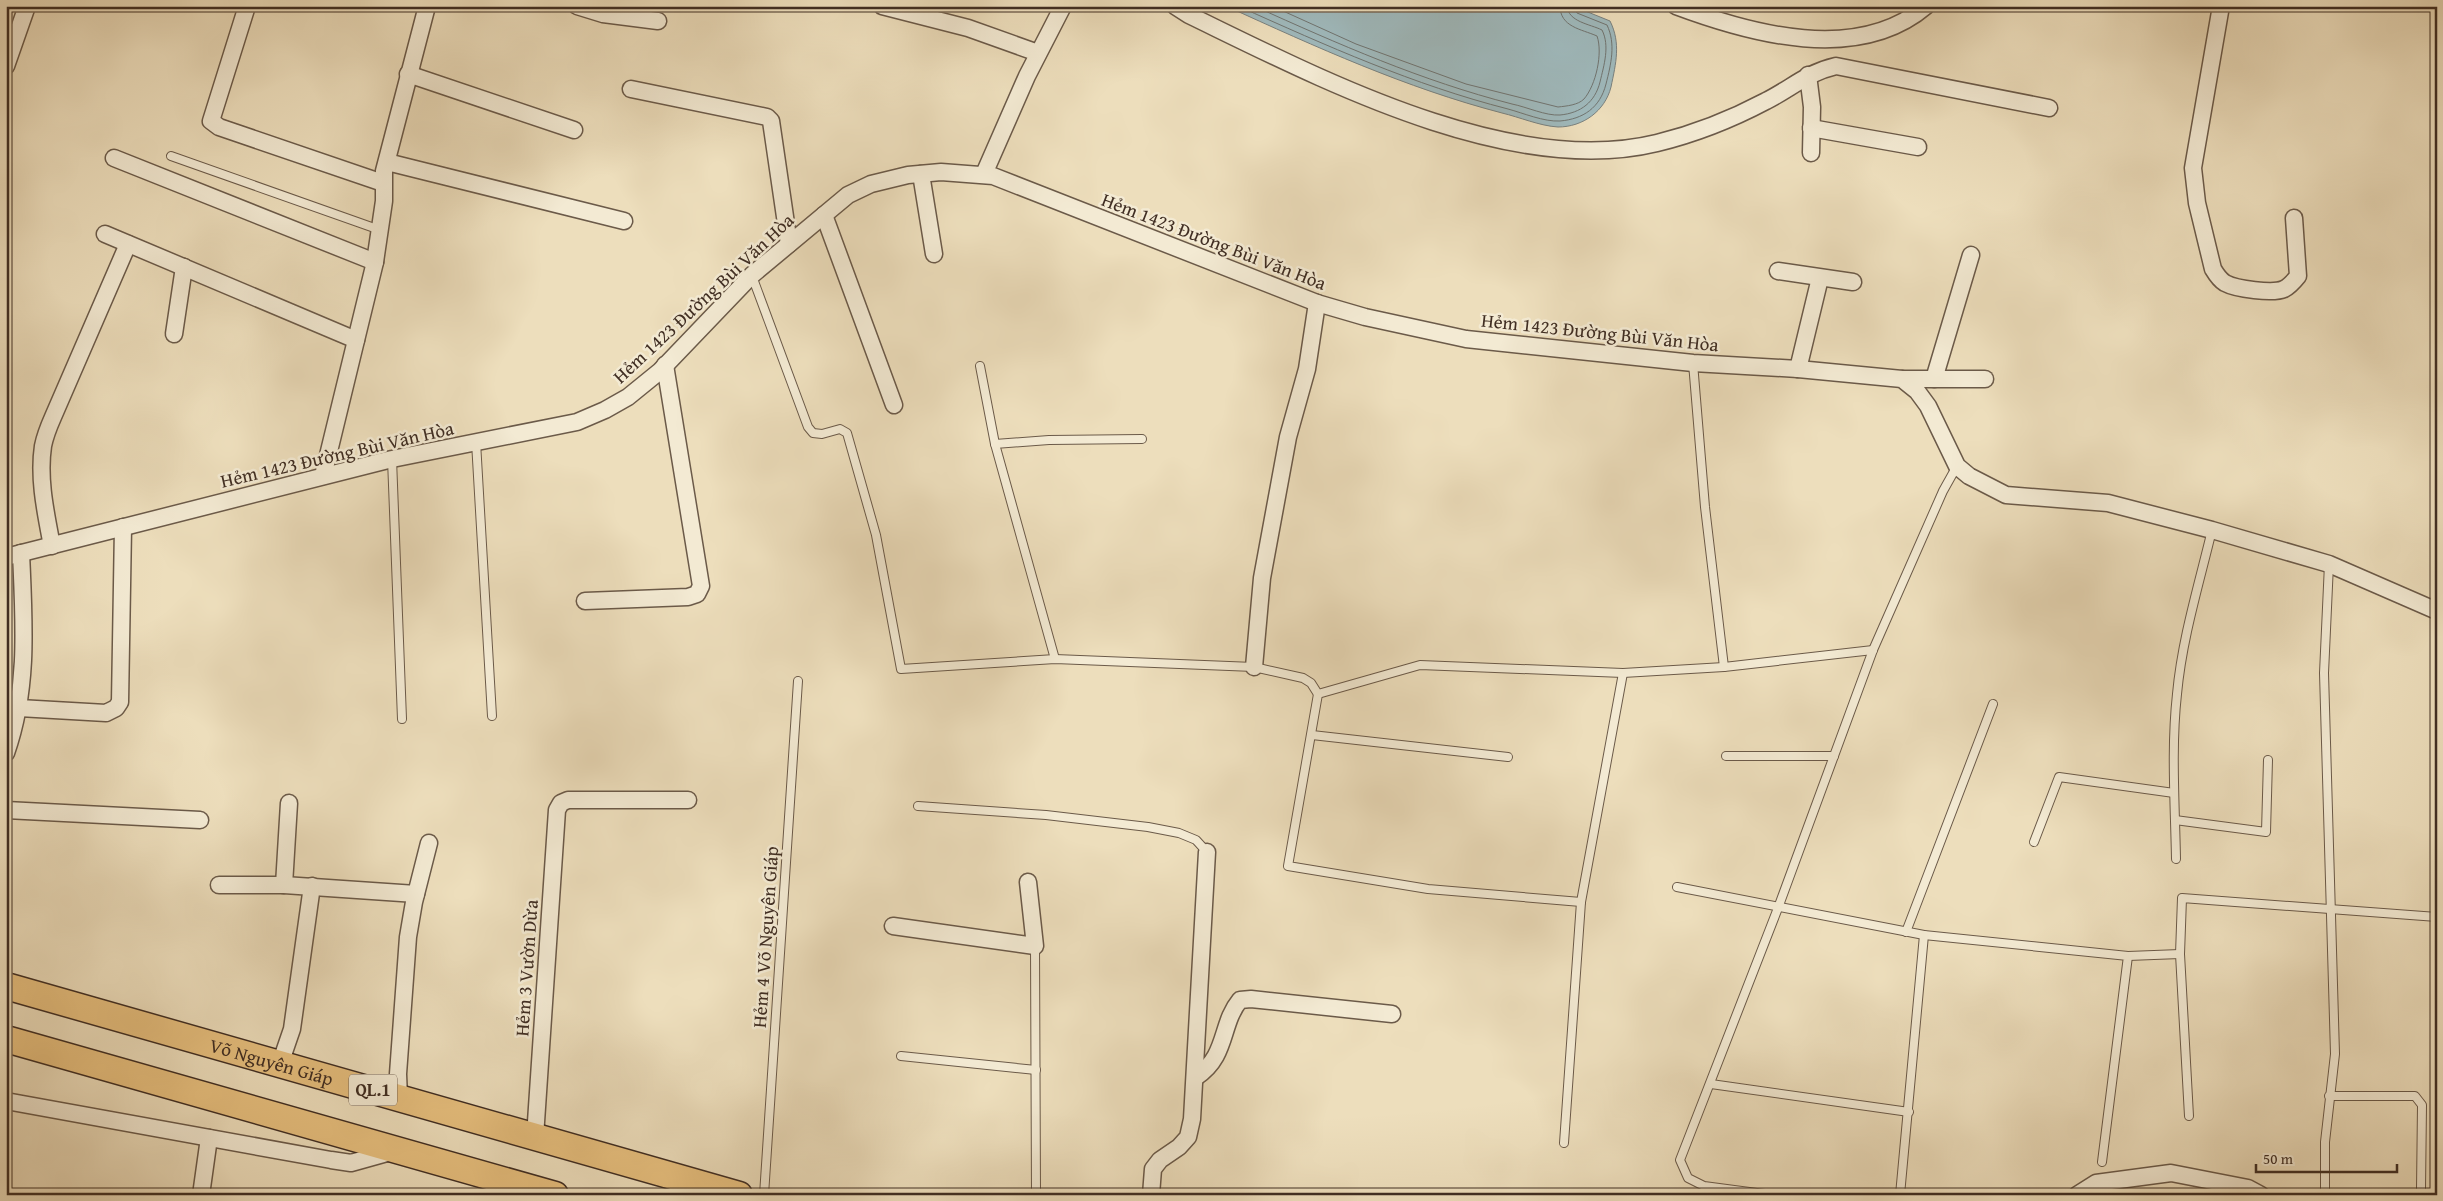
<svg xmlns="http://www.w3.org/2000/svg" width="2443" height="1201" font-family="'Gentium Book Plus',serif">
  <rect width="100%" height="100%" fill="#eddebc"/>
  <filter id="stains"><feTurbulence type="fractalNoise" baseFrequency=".004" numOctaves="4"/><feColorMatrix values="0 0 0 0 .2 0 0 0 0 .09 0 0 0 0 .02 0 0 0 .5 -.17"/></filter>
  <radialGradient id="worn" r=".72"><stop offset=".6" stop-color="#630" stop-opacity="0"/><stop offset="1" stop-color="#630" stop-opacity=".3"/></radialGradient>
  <path fill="#9fb9bc" stroke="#79817f" d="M1226 6H1573L1610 21C1621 43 1616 63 1611 87 1605 111 1583 127 1558 127 1540 126 1519 117 1502 113 1406 88 1316 47 1226 6Z"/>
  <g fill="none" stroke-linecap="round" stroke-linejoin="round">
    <g stroke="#707470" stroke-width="1">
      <path d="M1238 6C1327 46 1414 85 1508 109 1523 113 1544 122 1560 121 1583 119 1600 108 1606 84 1611 64 1616 44 1607 25L1577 13 1573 6"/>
      <path d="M1254 6C1338 44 1422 81 1512 104 1527 107 1546 116 1560 115 1581 113 1595 102 1600 82 1604 65 1610 46 1602 30 1590 24 1568 22 1567 6"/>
      <path d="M1272 6 1356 44 1466 84 1558 107C1567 106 1578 105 1584 99 1596 85 1603 53 1597 36 1581 29 1560 27 1560 6"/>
    </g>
    <defs>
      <g id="service">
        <polyline points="171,156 380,230"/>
        <polyline points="752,276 808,427 813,433 822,434 840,429 847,433 876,535 901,669 1055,659 1254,667 1303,678 1311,683 1318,694 1420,665 1623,673 1724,667 1873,650"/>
        <polyline points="1693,363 1705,507 1724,667"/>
        <polyline points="980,366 995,444 1055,659"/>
        <polyline points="476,442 492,716"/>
        <polyline points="995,444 1049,440 1142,439"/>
        <polyline points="392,459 402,719"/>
        <polyline points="1318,694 1288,866 1428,889 1581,902"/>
        <polyline points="1312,735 1508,757"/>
        <polyline points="1726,756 1834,756"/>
        <polyline points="918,806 1046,815 1148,827 1179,833 1196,840 1207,852"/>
        <polyline points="2175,820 2266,832 2268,760"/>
        <polyline points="2034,842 2059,777 2174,793"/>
        <path d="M2176 859C2175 804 2171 748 2177 694 2182 639 2199 584 2212 530"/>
        <polyline points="1677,887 1924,935 2128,956 2102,1162"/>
        <polyline points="1906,932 1993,704"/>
        <polyline points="1035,946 1036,1195"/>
        <polyline points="2128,956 2180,954"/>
        <polyline points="901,1056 1036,1070"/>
        <polyline points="1711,1084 1909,1112"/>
        <polyline points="2329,1096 2415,1096 2422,1105 2421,1189"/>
        <polyline points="2189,1116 2180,954 2182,898 2437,917"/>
        <polyline points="1564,1143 1581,902 1623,673"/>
        <polyline points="764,1195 798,681"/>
        <polyline points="1772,1195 1704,1186 1688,1178 1680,1160 1778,908 1873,650 1943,491 1957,466"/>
        <polyline points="1900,1195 1924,935"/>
        <polyline points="2325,1195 2325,1142 2335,1054 2324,673 2329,564"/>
      </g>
      <g id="minor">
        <polyline points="247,6 211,121 219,127 383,183"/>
        <polyline points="577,6 603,14 658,21"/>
        <polyline points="882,6 968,28 1038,53"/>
        <path d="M1175 6 1189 15C1319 78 1510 179 1657 143 1694 134 1732 119 1766 101 1792 88 1806 73 1836 66L2049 108"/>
        <path d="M1676 6C1751 34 1858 64 1926 6"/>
        <path d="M2221 6 2193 168 2197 203 2213 269C2216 274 2220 280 2225 283 2236 289 2273 294 2284 289 2290 286 2294 281 2298 276L2294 218"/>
        <polyline points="6,66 27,6"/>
        <polyline points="408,74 574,130"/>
        <polyline points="1808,75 1812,107 1811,153"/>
        <polyline points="631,89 767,117 771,121 789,244"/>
        <polyline points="1811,128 1918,147"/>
        <polyline points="114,158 375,262"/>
        <polyline points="387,162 624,221"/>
        <polyline points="921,174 934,254"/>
        <polyline points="984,174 1027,76 1063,6"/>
        <polyline points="824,215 894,405"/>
        <polyline points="105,234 356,340"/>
        <polyline points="1778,271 1853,282"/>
        <polyline points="174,334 184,267"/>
        <polyline points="1798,369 1820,278"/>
        <polyline points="1902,379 1985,379"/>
        <polyline points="1934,379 1971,255"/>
        <polyline points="323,476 375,262 384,201 384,171 427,6"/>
        <path d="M52 546C46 514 38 479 43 446 45 436 49 426 53 417L128 244"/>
        <polyline points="6,557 392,459 577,422 605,410 628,397 660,371 752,275 848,195 871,184 908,175 941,172 993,176 1317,303 1365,317 1466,339 1693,363 1798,369 1902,379 1917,391 1928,406 1957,466 1969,476 2006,495 2108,503 2212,530 2329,564 2437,611"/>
        <polyline points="585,601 688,597 697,594 701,586 665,365"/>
        <polyline points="1254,667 1262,578 1288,437 1307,369 1317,303"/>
        <polyline points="19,708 106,713 116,708 120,702 123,527"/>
        <path d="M6 753C29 688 24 622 21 553"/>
        <polyline points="6,810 200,820"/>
        <polyline points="219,885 284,885 416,894"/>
        <polyline points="284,885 289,803"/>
        <polyline points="893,926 1035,946 1028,882"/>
        <polyline points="280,1064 292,1029 312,886"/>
        <path d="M1196 1077C1228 1056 1220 1024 1240 1000L1251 999 1392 1014"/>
        <polyline points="399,1098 398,1074 408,937 414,902 429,843"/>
        <polyline points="6,1101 331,1160 351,1163 394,1151"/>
        <polyline points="535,1137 557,810 561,803 568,800 688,800"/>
        <polyline points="201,1195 209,1138"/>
        <polyline points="1151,1195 1153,1169 1160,1160 1179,1147 1188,1137 1192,1119 1207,852"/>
        <polyline points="2077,1195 2096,1183 2171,1173 2248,1188 2261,1195"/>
      </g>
      <g id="trunk">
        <path id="s1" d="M6 986 739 1195"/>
        <polyline points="6,1039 555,1195"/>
      </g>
    </defs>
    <use href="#service" stroke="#6b5a49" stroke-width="10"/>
    <use href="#minor" stroke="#6b5a49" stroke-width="19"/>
    <use href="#trunk" stroke="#402e23" stroke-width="29"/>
    <use href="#service" stroke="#f3ead3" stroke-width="8"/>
    <use href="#minor" stroke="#f3ead3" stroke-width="16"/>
    <use href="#trunk" stroke="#e6bf7e" stroke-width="26"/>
  </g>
  <g text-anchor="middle" stroke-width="5" stroke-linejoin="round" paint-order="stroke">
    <rect fill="#f3ead3" stroke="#766658" stroke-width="1" x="349" y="1074.5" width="48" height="31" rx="4"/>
    <g font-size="18" font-weight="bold" fill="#402e23">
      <text x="373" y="1096">QL.1</text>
    </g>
    <g font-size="19" fill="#402e23" stroke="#f3ead3">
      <text transform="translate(1214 241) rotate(21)" y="7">Hẻm 1423 Đường Bùi Văn Hòa</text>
      <text transform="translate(703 298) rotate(-43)" y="7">Hẻm 1423 Đường Bùi Văn Hòa</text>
      <text transform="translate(1600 332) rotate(6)" y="7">Hẻm 1423 Đường Bùi Văn Hòa</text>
      <text transform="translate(337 454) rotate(-13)" y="7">Hẻm 1423 Đường Bùi Văn Hòa</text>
      <text transform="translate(765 937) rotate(-86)" y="7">Hẻm 4 Võ Nguyên Giáp</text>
      <text transform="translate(526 968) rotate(-86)" y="7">Hẻm 3 Vườn Dừa</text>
      <text dy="7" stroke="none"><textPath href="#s1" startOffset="276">Võ Nguyên Giáp</textPath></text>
    </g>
  </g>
  <rect width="2443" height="1201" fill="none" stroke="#eddebc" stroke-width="25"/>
  <rect x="8" y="8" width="2428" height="1186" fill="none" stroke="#402e23" stroke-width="2.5"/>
  <rect x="12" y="12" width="2418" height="1176" fill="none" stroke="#402e23"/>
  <path d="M2256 1164v8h141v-8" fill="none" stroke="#402e23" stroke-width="2.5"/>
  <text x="2263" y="1164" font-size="15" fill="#402e23" stroke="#f3ead3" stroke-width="4" paint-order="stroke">50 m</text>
  <rect width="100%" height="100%" filter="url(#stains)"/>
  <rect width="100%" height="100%" fill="url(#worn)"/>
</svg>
